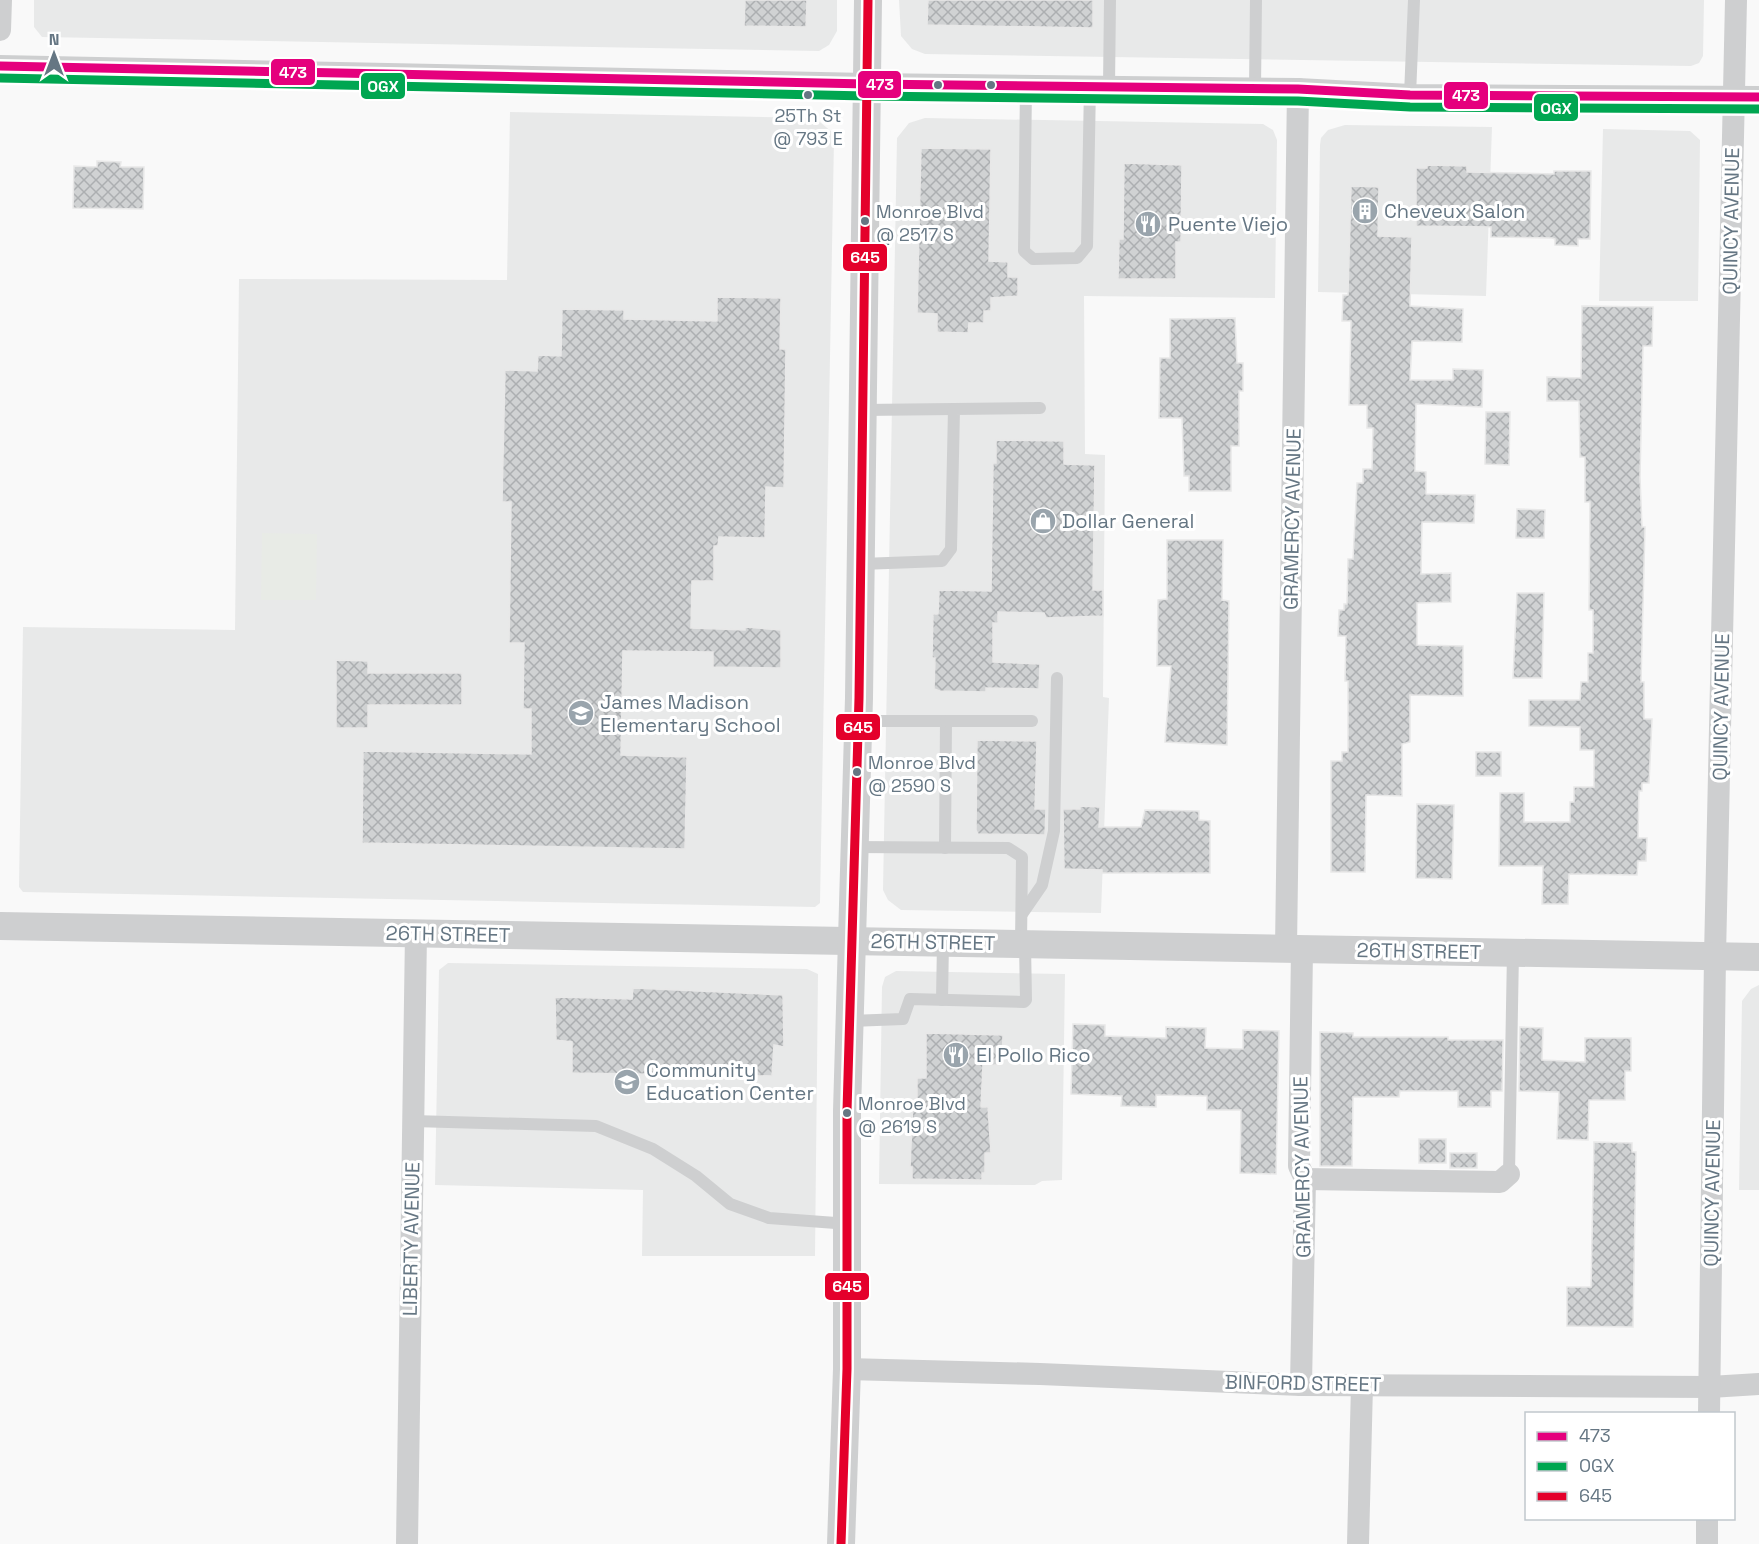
<svg xmlns="http://www.w3.org/2000/svg" width="1759" height="1544" font-family="'Space Grotesk',sans-serif">
  <defs>
    <pattern id="building-cross-hatch" width="8" height="8" patternUnits="userSpaceOnUse" patternTransform="scale(1.5)"><rect width="8" height="8" fill="#d0d2d3"/><path d="M0 0l8 8M0 8l8-8" fill="none" stroke="#acafb1"/></pattern>
  </defs>
  <rect width="100%" height="100%" fill="#f9f9f9"/>
  <g fill="#e8e9e9">
    <polygon points="34,0 837,0 837,31 829,45 819,51 42,37 34,27"/>
    <polygon points="899,0 1704,0 1703,56 1699,63 1691,66 925,54 912,49 901,36"/>
    <polygon points="510,112 815,118 832,132 834,139 820,903 815,907 23,892 19,887 23,627 235,630 239,279 507,280"/>
    <polygon points="925,118 1263,124 1273,130 1277,140 1275,298 1084,296 1085,454 1105,455 1103,697 1109,698 1101,913 901,910 888,900 883,890 897,138 909,123"/>
    <polygon points="1345,125 1492,127 1486,296 1318,292 1320,145 1321,138 1328,130"/>
    <polygon points="1603,129 1690,131 1700,140 1698,301 1599,301"/>
    <polygon points="448,963 807,969 818,974 815,1256 642,1256 643,1190 435,1185 439,970"/>
    <polygon points="896,971 1065,974 1062,1180 1042,1181 1035,1185 879,1184 882,987 885,977"/>
    <polygon points="1759,985 1759,1190 1739,1190 1742,1001 1751,989"/>
  </g>
  <polygon fill="#e8ebe6" points="262,533 317,534 316,600 261,600"/>
  <g fill="url(#building-cross-hatch)" stroke="#e8e8e8" stroke-width="1.5">
    <polygon points="745,0 807,0 806,27 744,26"/>
    <polygon points="928,0 1093,0 1093,28 927,25"/>
    <polygon points="921,148 991,149 989,261 1008,262 1008,277 1018,277 1018,296 991,298 991,311 984,311 984,323 969,323 968,333 937,332 937,314 917,313"/>
    <polygon points="97,161 121,162 120,167 144,167 143,209 73,208 74,166 97,167"/>
    <polygon points="1124,163 1182,165 1181,242 1176,242 1176,279 1118,279 1119,239 1123,239"/>
    <polygon points="1427,165 1467,166 1467,172 1554,174 1554,171 1591,171 1590,239 1578,239 1578,246 1555,245 1555,239 1552,238 1491,237 1491,227 1416,226 1416,168 1427,168"/>
    <polygon points="1351,186 1379,187 1378,236 1412,237 1410,306 1463,309 1462,342 1412,341 1410,380 1453,380 1453,369 1483,370 1482,407 1416,404 1415,471 1426,472 1426,494 1475,495 1474,523 1422,522 1421,574 1451,573 1451,602 1417,603 1417,645 1463,646 1463,696 1410,695 1410,742 1402,744 1402,796 1366,795 1365,872 1331,872 1331,761 1342,761 1342,752 1348,752 1348,681 1345,681 1346,636 1338,636 1339,610 1344,610 1344,604 1347,604 1348,559 1353,559 1357,483 1363,483 1363,469 1372,469 1373,428 1367,428 1367,405 1349,405 1351,321 1342,321 1343,295 1348,295"/>
    <polygon points="717,297 781,298 780,349 786,349 784,488 766,487 765,538 719,537 718,546 714,546 714,581 692,581 691,628 745,630 745,627 781,630 781,668 713,667 713,652 623,651 621,755 687,757 685,849 362,843 363,751 531,754 531,709 523,709 524,643 509,643 511,502 502,502 505,370 537,371 538,355 561,356 562,309 624,310 624,319 717,321"/>
    <polygon points="1582,306 1653,307 1652,346 1643,346 1640,477 1642,527 1645,527 1641,682 1644,682 1644,719 1652,719 1649,783 1642,783 1642,791 1639,791 1638,838 1647,838 1646,861 1638,861 1637,875 1569,874 1568,904 1542,904 1543,866 1499,866 1500,793 1524,793 1524,822 1570,822 1570,802 1574,802 1574,787 1594,787 1594,750 1580,750 1580,727 1529,726 1529,700 1580,700 1581,682 1588,682 1588,653 1593,653 1593,610 1589,610 1590,502 1585,502 1585,457 1580,457 1579,401 1547,401 1547,377 1581,378"/>
    <polygon points="1235,318 1237,363 1243,363 1243,391 1239,391 1239,446 1231,446 1231,491 1189,491 1189,476 1184,476 1182,418 1159,418 1160,358 1170,358 1170,319"/>
    <polygon points="1486,412 1510,412 1509,465 1485,464"/>
    <polygon points="996,440 1064,441 1064,464 1095,465 1093,590 1103,590 1103,616 1046,618 1044,613 998,612 998,623 993,623 993,662 1040,664 1039,689 986,688 986,692 940,691 934,689 935,658 932,658 933,614 938,614 939,590 991,591 993,463 996,463"/>
    <polygon points="1517,509 1545,510 1544,538 1516,538"/>
    <polygon points="1167,540 1223,540 1222,600 1229,601 1227,745 1165,742 1171,666 1157,666 1158,600 1167,599"/>
    <polygon points="1517,593 1544,593 1542,678 1513,678"/>
    <polygon points="336,660 368,661 368,673 462,673 462,705 368,705 368,728 336,728"/>
    <polygon points="977,740 1037,741 1035,809 1046,809 1045,835 978,834 976,830"/>
    <rect x="1476" y="752" width="25" height="24"/>
    <polygon points="1417,804 1454,805 1452,879 1416,878"/>
    <polygon points="1080,806 1100,807 1099,827 1141,827 1145,810 1199,811 1199,820 1210,821 1210,873 1102,873 1102,870 1064,869 1063,809 1080,809"/>
    <polygon points="633,988 783,995 784,1047 774,1045 772,1076 572,1073 572,1042 556,1040 555,997 632,999"/>
    <polygon points="1073,1024 1105,1025 1105,1036 1166,1038 1166,1027 1206,1028 1205,1048 1243,1049 1243,1030 1279,1031 1276,1174 1240,1173 1241,1110 1207,1110 1207,1096 1156,1095 1156,1107 1121,1106 1122,1096 1071,1094"/>
    <polygon points="1520,1027 1543,1028 1542,1060 1585,1062 1585,1038 1631,1038 1631,1071 1625,1071 1625,1100 1589,1100 1588,1140 1557,1139 1559,1092 1519,1091"/>
    <polygon points="1320,1032 1353,1033 1353,1037 1448,1037 1448,1040 1503,1040 1502,1091 1491,1091 1491,1107 1458,1107 1458,1091 1400,1091 1399,1097 1353,1097 1352,1166 1320,1166"/>
    <polygon points="926,1033 1003,1035 1002,1065 983,1065 981,1107 988,1107 991,1153 985,1153 985,1173 982,1173 982,1180 912,1179 912,1167 910,1167 913,1101 917,1102 917,1078 926,1078"/>
    <rect x="1419" y="1139" width="27" height="24"/>
    <polygon points="1594,1142 1632,1143 1632,1152 1636,1152 1633,1327 1567,1326 1567,1287 1591,1287"/>
    <rect x="1450" y="1153" width="27" height="15"/>
  </g>
  <g fill="none" stroke-linecap="round" stroke-linejoin="round">
    <g stroke="#cecfd0" stroke-width="12">
      <polyline points="1026,86 1024,251 1033,259 1077,258 1087,246 1090,86"/>
      <polyline points="1109,86 1110,0"/>
      <polyline points="1255,88 1256,0"/>
      <polyline points="1410,95 1414,0"/>
      <polyline points="862,410 954,409"/>
      <polyline points="861,564 942,561 951,549 954,409 1040,408"/>
      <polyline points="858,721 946,721 945,848"/>
      <polyline points="946,721 1032,721"/>
      <polyline points="853,847 1008,848 1022,857 1021,944"/>
      <polyline points="1022,914 1042,885 1054,831 1057,678"/>
      <polyline points="942,1000 943,942"/>
      <polyline points="850,1021 903,1019 910,999 1024,1002 1026,1000 1025,944"/>
      <polyline points="413,1121 596,1126 653,1149 696,1176 730,1204 769,1218 849,1224"/>
      <polyline points="1509,1174 1513,952"/>
    </g>
    <g stroke="#cecfd0" stroke-width="22">
      <polyline points="0,30 1,0"/>
      <polyline points="0,66 867,84 1298,89 1410,95 1759,97"/>
      <polyline points="1286,948 1298,89"/>
      <polyline points="1305,1179 1500,1182 1509,1174"/>
      <polyline points="847,1369 1040,1374 1301,1385 1710,1387 1759,1384"/>
      <polyline points="1301,1385 1305,1179 1299,1166 1302,949"/>
      <polyline points="1709,1414 1715,956 1736,0"/>
      <polyline points="407,1544 416,933"/>
      <polyline points="1358,1544 1362,1385"/>
      <polyline points="1707,1544 1707,1518"/>
    </g>
    <g stroke="#cecfd0" stroke-width="28">
      <polyline points="0,926 1759,957"/>
      <polyline points="841,1544 847,1369 847,1111 859,698 868,0"/>
    </g>
    <defs>
      <polyline id="bus-1" points="0,66 867,84 1298,89 1410,95 1759,97"/>
      <polyline id="bus-2" points="0,78 867,96 1298,101 1410,107 1759,109"/>
      <polyline id="bus-3" points="841,1544 847,1369 847,1111 859,698 868,0"/>
    </defs>
    <use href="#bus-1" stroke="#fff" stroke-width="14"/>
    <use href="#bus-2" stroke="#fff" stroke-width="14"/>
    <use href="#bus-3" stroke="#fff" stroke-width="14"/>
    <use href="#bus-1" stroke="#e5007d" stroke-width="9"/>
    <use href="#bus-2" stroke="#00a651" stroke-width="9"/>
    <use href="#bus-3" stroke="#e4002b" stroke-width="9"/>
  </g>
  <defs>
    <symbol id="building-disc" viewBox="-11 -11 22 22"><circle r="9.5" fill="#99a4ac" stroke="#fff"/><path d="M-4-6H4V6H1V3H-1V6H-4ZM-2.5-4.3h1.7v1.8h-1.7ZM.8-4.3h1.7v1.8H.8ZM-2.5-1h1.7V.8h-1.7ZM.8-1h1.7V.8H.8Z" fill="#fff"/></symbol>
    <symbol id="restaurant-disc" viewBox="-11 -11 22 22"><circle r="9.5" fill="#99a4ac" stroke="#fff"/><path d="M-5-6h1v4h1v-4h1v4h1v-4h1v5L-1.5 .5V6h-2V.5L-5-1ZM5-6V6H3V1.5H1.5Q1.5-4 5-6Z" fill="#fff"/></symbol>
    <symbol id="shop-disc" viewBox="-11 -11 22 22"><circle r="9.5" fill="#99a4ac" stroke="#fff"/><path d="M-5-2.5h2.3a2.7 3.5 0 0 1 5.4 0H5L5.5 6h-11ZM-1.5-2.5h3a1.5 2.3 0 0 0-3 0Z" fill="#fff"/></symbol>
    <symbol id="school-disc" viewBox="-11 -11 22 22"><circle r="9.5" fill="#99a4ac" stroke="#fff"/><path d="M0-5L7-2L0 1L-7-2ZM-4 1L0 2.5L4 1V4Q0 6-4 4Z" fill="#fff"/></symbol>
    <symbol id="university-disc" viewBox="-11 -11 22 22"><circle r="9.5" fill="#99a4ac" stroke="#fff"/><path d="M0-5L7-2L0 1L-7-2ZM-4 1L0 2.5L4 1V4Q0 6-4 4Z" fill="#fff"/></symbol>
  </defs>
  <g fill-rule="evenodd">
    <use href="#building-disc" x="1350" y="196" width="30" height="30"/>
    <use href="#restaurant-disc" x="1133" y="209" width="30" height="30"/>
    <use href="#shop-disc" x="1028" y="506" width="30" height="30"/>
    <use href="#school-disc" x="566" y="698" width="30" height="30"/>
    <use href="#restaurant-disc" x="941" y="1040" width="30" height="30"/>
    <use href="#university-disc" x="612" y="1067" width="30" height="30"/>
  </g>
  <g fill="#657683" stroke="#fff" stroke-width="2">
    <circle cx="938" cy="85" r="5"/>
    <circle cx="991" cy="85" r="5"/>
    <circle cx="808" cy="95" r="5"/>
    <circle cx="865" cy="221" r="5"/>
    <circle cx="857" cy="772" r="5"/>
    <circle cx="847" cy="1113" r="5"/>
  </g>
  <g text-anchor="middle" stroke-width="6" stroke-linejoin="round" paint-order="stroke">
    <g font-size="18" fill="#657683" stroke="#fff" text-anchor="start">
      <text x="808" y="122" text-anchor="middle">25Th St<tspan x="808" dy="23">@ 793 E</tspan></text>
      <text x="876" y="218">Monroe Blvd<tspan x="876" dy="23">@ 2517 S</tspan></text>
      <text x="868" y="769">Monroe Blvd<tspan x="868" dy="23">@ 2590 S</tspan></text>
      <text x="858" y="1110">Monroe Blvd<tspan x="858" dy="23">@ 2619 S</tspan></text>
    </g>
    <g font-size="20" fill="#657683" stroke="#fff" text-anchor="start">
      <text x="1384" y="218">Cheveux Salon</text>
      <text x="1168" y="231">Puente Viejo</text>
      <text x="1062" y="528">Dollar General</text>
      <text x="600" y="709">James Madison<tspan x="600" dy="23">Elementary School</tspan></text>
      <text x="976" y="1062">El Pollo Rico</text>
      <text x="646" y="1077">Community<tspan x="646" dy="23">Education Center</tspan></text>
    </g>
    <g font-size="20" fill="#657683" stroke="#fff">
      <text transform="translate(1731 221) rotate(-89)" y="7">QUINCY AVENUE</text>
      <text transform="translate(1292 519) rotate(-89)" y="7">GRAMERCY AVENUE</text>
      <text transform="translate(1721 707) rotate(-89)" y="7">QUINCY AVENUE</text>
      <text transform="translate(448 934) rotate(1)" y="7">26TH STREET</text>
      <text transform="translate(933 942) rotate(1)" y="7">26TH STREET</text>
      <text transform="translate(1419 951) rotate(1)" y="7">26TH STREET</text>
      <text transform="translate(1302 1167) rotate(-91)" y="7">GRAMERCY AVENUE</text>
      <text transform="translate(1712 1193) rotate(-89)" y="7">QUINCY AVENUE</text>
      <text transform="translate(411 1239) rotate(-89)" y="7">LIBERTY AVENUE</text>
      <text transform="translate(1303 1383) rotate(1)" y="7">BINFORD STREET</text>
    </g>
  </g>
  <g stroke="#fff" stroke-width="2">
    <rect x="270" y="58" width="46" height="28" rx="6" fill="#e5007d"/>
    <rect x="857" y="70" width="45" height="29" rx="6" fill="#e5007d"/>
    <rect x="360" y="72" width="46" height="28" rx="6" fill="#00a651"/>
    <rect x="1443" y="81" width="46" height="29" rx="6" fill="#e5007d"/>
    <rect x="1533" y="93" width="46" height="29" rx="6" fill="#00a651"/>
    <rect x="842" y="243" width="46" height="29" rx="6" fill="#e4002b"/>
    <rect x="835" y="713" width="46" height="28" rx="6" fill="#e4002b"/>
    <rect x="824" y="1272" width="46" height="29" rx="6" fill="#e4002b"/>
  </g>
  <g font-size="16" text-anchor="middle" font-weight="bold" fill="#fff">
    <text x="293" y="78">473</text>
    <text x="880" y="90">473</text>
    <text x="383" y="92">OGX</text>
    <text x="1466" y="101">473</text>
    <text x="1556" y="114">OGX</text>
    <text x="865" y="263">645</text>
    <text x="858" y="733">645</text>
    <text x="847" y="1292">645</text>
  </g>
  <rect x="1525" y="1412" width="210" height="108" fill="#ffffff" stroke="#c1c8cd" stroke-width="1.5"/>
  <rect x="1537" y="1432" width="30" height="9" fill="#e5007d" stroke="#c1c8cd" stroke-width="1.5"/>
  <text x="1579" y="1442" font-size="18" fill="#657683">473</text>
  <rect x="1537" y="1462" width="30" height="9" fill="#00a651" stroke="#c1c8cd" stroke-width="1.5"/>
  <text x="1579" y="1472" font-size="18" fill="#657683">OGX</text>
  <rect x="1537" y="1492" width="30" height="9" fill="#e4002b" stroke="#c1c8cd" stroke-width="1.5"/>
  <text x="1579" y="1502" font-size="18" fill="#657683">645</text>
  <g transform="translate(54 54)" stroke="#ffffff" stroke-width="4.5" paint-order="stroke">
  <path d="M0-4.5L10 22L0 15L-10 22Z" fill="#657683"/>
  <text y="-9" font-size="16" font-weight="bold" text-anchor="middle" fill="#657683">N</text>
  </g>
</svg>
